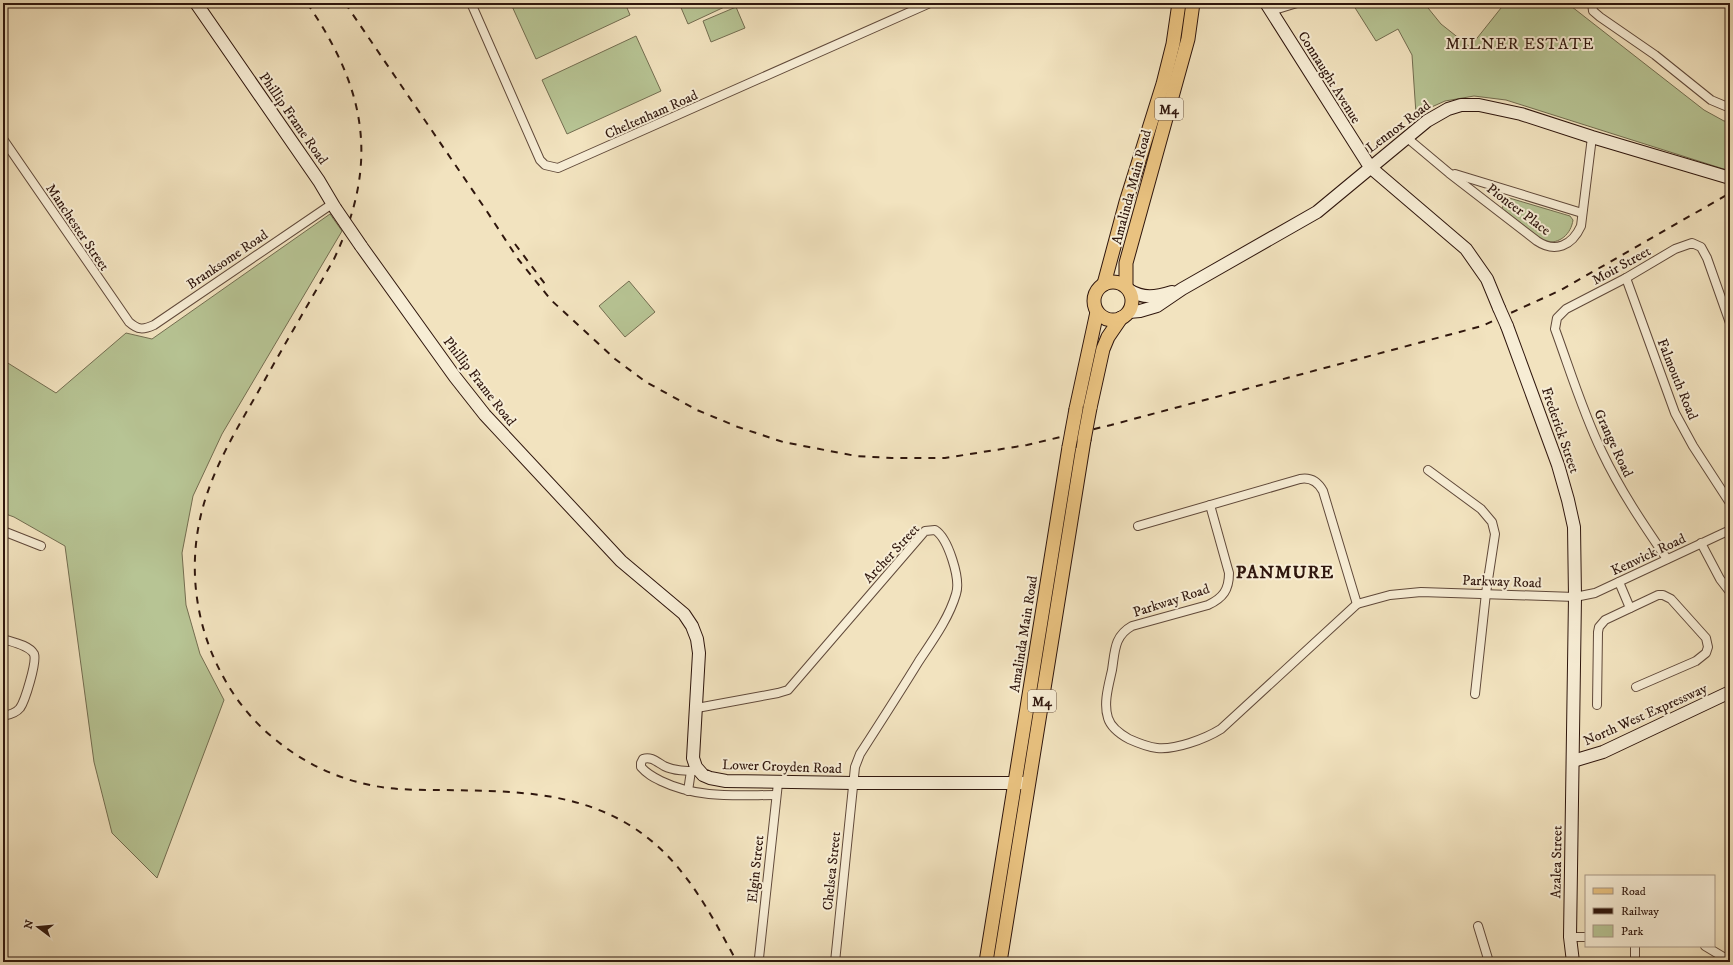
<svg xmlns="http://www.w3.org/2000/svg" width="1733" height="965" font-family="'IM FELL DW Pica',serif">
  <rect width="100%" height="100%" fill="#f2e3bf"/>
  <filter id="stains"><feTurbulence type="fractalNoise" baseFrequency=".005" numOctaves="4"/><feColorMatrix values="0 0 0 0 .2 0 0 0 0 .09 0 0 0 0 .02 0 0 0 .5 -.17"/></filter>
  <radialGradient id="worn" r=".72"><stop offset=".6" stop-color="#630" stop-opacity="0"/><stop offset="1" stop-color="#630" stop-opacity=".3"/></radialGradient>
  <g fill="#b7c494" stroke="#736d50">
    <polygon points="513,3 625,3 630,15 536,59 511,4"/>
    <polygon points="679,3 733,3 688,24"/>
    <polygon points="1352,3 1424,3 1441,24 1470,47 1505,3 1567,3 1704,110 1724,121 1730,121 1730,171 1506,100 1474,96 1445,101 1416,114 1412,55 1398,29 1376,41"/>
    <polygon points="736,7 745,28 711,42 703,21"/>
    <polygon points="636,36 661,91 567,134 542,80"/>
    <path d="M1506 197 1570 216 1573 220C1571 234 1560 244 1545 242L1502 209Z"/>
    <polygon points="330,214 342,231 222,434 193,496 182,553 186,605 200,654 224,700 157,878 112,833 94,762 65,546 14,517 3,513 3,360 56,393 126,333 152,339"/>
    <polygon points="629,281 655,312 625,337 599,306"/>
  </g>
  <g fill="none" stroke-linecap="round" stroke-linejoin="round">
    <defs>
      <g id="street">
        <polyline points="471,3 540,160 545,165 558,168 930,3"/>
        <polyline points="1592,3 1593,11 1600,17 1655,55 1711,100 1730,108"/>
        <polyline points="1271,11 1297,3"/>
        <path d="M1406 137 1449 173 1537 241C1555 253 1572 246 1581 226L1592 137"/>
        <path d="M3 139 129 322C138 330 143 330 154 325L332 204"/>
        <polyline points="1455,174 1582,213"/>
        <polyline points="1626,278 1675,413 1693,446 1730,503"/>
        <polyline points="1428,470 1481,509 1492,522 1495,534 1486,593 1475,694"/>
        <path d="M1210 505 1229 573C1229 590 1223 598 1208 605L1132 626C1114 636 1115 651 1112 670 1109 684 1103 703 1108 718 1111 728 1120 734 1129 739 1138 743 1147 747 1157 748 1175 750 1205 739 1221 729L1357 604 1390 595 1421 592 1575 597 1595 593 1730 530"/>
        <path d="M1138 526 1300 479C1311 477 1318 482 1323 491L1357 604"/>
        <polyline points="3,531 41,546"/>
        <polyline points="1701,543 1720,579 1730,592"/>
        <path d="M1667 559C1643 524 1620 490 1602 452 1583 413 1570 370 1555 329L1557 318 1566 309 1626 278 1675 249 1692 243 1701 247 1707 258 1730 323"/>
        <polyline points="1619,582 1630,608"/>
        <path d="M3 639C12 642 29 645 34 654 37 662 25 701 20 708 16 713 9 715 3 716"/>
        <polyline points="1597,705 1598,632 1599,627 1605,620 1658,595 1663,595 1671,599 1706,638 1708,647 1706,653 1696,661 1636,687"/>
        <path d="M697 708 778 693 788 690 925 531 935 530C948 538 961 579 956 594 949 618 933 640 919 661 900 692 880 723 860 754L855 767 835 962"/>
        <path d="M699 771C687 771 674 771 664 766 657 762 651 756 643 759L641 763V767C647 774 653 777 661 781 698 799 737 795 776 795"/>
        <polyline points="688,791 691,771"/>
        <polyline points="1478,926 1489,962"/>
        <polyline points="1570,937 1586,937"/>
        <polyline points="1635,946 1635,962"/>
        <polyline points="1705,946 1730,961"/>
        <polyline points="759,958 778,783"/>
      </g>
      <g id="secondary">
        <polyline points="196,3 319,181 335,208"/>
        <polyline points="1266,3 1370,167 1466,249 1487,279 1499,308"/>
        <polyline points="361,246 455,377 485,415 621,561 684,614 692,626 697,639 699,653 693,758 696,767 703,775 710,778 726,781 853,783 1023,783"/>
        <path d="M1129 290C1143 299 1156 297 1172 292"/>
        <polyline points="1129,312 1140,311 1157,306 1182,289 1317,212 1427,121 1448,109 1461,105 1479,105 1521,114 1592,137 1730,178"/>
        <polyline points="1507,326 1558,465 1568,500 1574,527 1575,597 1570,937 1573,962"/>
        <polyline points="1573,761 1603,752 1730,692"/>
      </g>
      <g id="primary">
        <circle cx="1113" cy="301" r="19"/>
        <polyline points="1104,284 1126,202 1163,84 1173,44 1179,3"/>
        <polyline points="1126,286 1126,263 1188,39 1193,3"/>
        <polyline points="1090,408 1103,349 1108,337 1121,318"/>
        <polyline points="1076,409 1097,312"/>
        <polyline points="986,962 1069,447"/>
        <polyline points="1000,962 1084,440"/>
      </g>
    </defs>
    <use href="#street" stroke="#60493a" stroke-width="10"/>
    <use href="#secondary" stroke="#2f160d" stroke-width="14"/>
    <use href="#primary" stroke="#2f160d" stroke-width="15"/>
    <use href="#street" stroke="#f7edd5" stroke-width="8"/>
    <use href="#secondary" stroke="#f7edd5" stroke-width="12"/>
    <use href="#primary" stroke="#e9c280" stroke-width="13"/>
    <g stroke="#2f160d" stroke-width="2" stroke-dasharray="7 7" stroke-linecap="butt">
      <path d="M307 3C366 89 380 162 334 259 309 303 283 347 258 392 239 425 219 458 207 494 184 561 194 634 233 693 263 739 315 774 370 785 393 790 417 790 440 790 505 791 569 790 626 823 681 855 708 909 737 962"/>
      <polyline points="345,3 486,210 518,259 551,300 615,359 646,382 697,410 738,427 783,442 856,456 892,458 945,458 1027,445 1111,425 1482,326 1561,290 1730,193"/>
      <polyline points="515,244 545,284"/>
    </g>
    <defs>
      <g id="secondary-bridge">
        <polyline points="335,208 361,246"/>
        <polyline points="1499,308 1507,326"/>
      </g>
      <g id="primary-bridge">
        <polyline points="1084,440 1090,408"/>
        <polyline points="1069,447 1076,409"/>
      </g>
    </defs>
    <use href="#secondary-bridge" stroke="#2f160d" stroke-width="14" stroke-linecap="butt"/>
    <use href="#primary-bridge" stroke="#2f160d" stroke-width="15" stroke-linecap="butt"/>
    <use href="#secondary-bridge" stroke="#f7edd5" stroke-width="12"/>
    <use href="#primary-bridge" stroke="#e9c280" stroke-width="13"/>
  </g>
  <g text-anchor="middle" stroke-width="4" stroke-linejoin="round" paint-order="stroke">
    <g fill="#f7edd5" stroke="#6b5649" stroke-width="1">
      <rect x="1155" y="98" width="28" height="22" rx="3"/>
      <rect x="1028" y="690" width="28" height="22" rx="3"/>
    </g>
    <g font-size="13" font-weight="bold" fill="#2f160d">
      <text x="1169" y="114">M4</text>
      <text x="1042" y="706">M4</text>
    </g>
    <g font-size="14" fill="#2f160d" stroke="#f7edd5">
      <text transform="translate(1330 77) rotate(58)" y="5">Connaught Avenue</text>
      <text transform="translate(651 114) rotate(-24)" y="5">Cheltenham Road</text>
      <text transform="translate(294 118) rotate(55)" y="5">Phillip Frame Road</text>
      <text transform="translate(1398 126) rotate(-37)" y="5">Lennox Road</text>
      <text transform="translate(1131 187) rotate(-75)" y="5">Amalinda Main Road</text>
      <text transform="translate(1519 209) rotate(37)" y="5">Pioneer Place</text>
      <text transform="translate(78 227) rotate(56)" y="5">Manchester Street</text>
      <text transform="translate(227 259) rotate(-34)" y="5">Branksome Road</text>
      <text transform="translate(1621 265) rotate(-29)" y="5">Moir Street</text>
      <text transform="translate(1678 379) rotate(68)" y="5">Falmouth Road</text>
      <text transform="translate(480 381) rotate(52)" y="5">Phillip Frame Road</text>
      <text transform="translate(1561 430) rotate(71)" y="5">Frederick Street</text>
      <text transform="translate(1614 443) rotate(65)" y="5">Grange Road</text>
      <text transform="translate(891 553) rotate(-47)" y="5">Archer Street</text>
      <text transform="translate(1648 554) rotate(-25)" y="5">Kenwick Road</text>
      <text transform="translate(1502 581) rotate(2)" y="5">Parkway Road</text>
      <text transform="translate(1171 600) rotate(-18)" y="5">Parkway Road</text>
      <text transform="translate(1023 634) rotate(-81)" y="5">Amalinda Main Road</text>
      <text transform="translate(1645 714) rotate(-24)" y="5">North West Expressway</text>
      <text transform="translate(782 766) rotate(2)" y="5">Lower Croyden Road</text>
      <text transform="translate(1556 862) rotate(-89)" y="5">Azalea Street</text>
      <text transform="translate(755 869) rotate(-84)" y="5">Elgin Street</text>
      <text transform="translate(831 871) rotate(-84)" y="5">Chelsea Street</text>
    </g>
    <g font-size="16" letter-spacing="1" fill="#2f160d" stroke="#f7edd5">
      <text x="1520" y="49">MILNER ESTATE</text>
    </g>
    <g font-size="18" font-weight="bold" letter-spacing="1" fill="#2f160d" stroke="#f7edd5">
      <text x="1285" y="578">PANMURE</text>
    </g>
  </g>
  <rect width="1733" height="965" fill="none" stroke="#f2e3bf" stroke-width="16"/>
  <rect x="4" y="4" width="1725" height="957" fill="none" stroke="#2f160d" stroke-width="2"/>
  <rect x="8" y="8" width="1717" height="949" fill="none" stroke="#2f160d"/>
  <rect x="1585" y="875" width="130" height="72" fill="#f7edd5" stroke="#a79785"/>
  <rect x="1593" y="888" width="20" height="6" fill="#e9c280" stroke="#a79785"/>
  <text x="1621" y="895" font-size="12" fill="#2f160d">Road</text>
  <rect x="1593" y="908" width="20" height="6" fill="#2f160d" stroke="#a79785"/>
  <text x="1621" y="915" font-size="12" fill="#2f160d">Railway</text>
  <rect x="1593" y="925" width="20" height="12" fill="#b7c494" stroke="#a79785"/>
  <text x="1621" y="935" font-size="12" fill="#2f160d">Park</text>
  <g transform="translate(38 927) rotate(286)" stroke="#f7edd5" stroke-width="3" paint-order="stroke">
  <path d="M0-3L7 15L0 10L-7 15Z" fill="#2f160d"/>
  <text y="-6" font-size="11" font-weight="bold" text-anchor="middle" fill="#2f160d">N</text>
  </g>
  <rect width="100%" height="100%" filter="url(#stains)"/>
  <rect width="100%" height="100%" fill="url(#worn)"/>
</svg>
